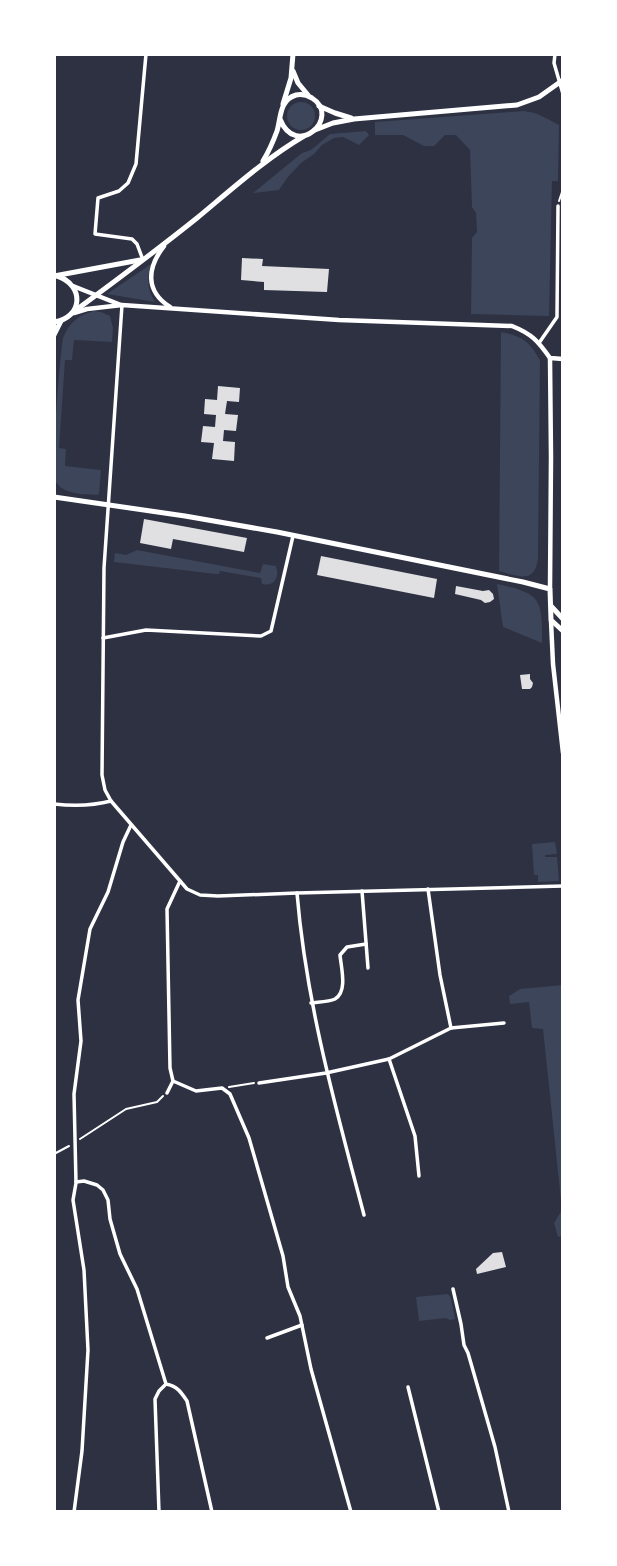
<svg xmlns="http://www.w3.org/2000/svg" width="617" height="1566" font-family="'Open Sans',sans-serif">
  <rect width="100%" height="100%" fill="#2d3142"/>
  <g fill="#3c4559">
    <circle cx="301" cy="116" r="14"/>
    <path d="M524 111C537 112 548 119 559 125L558 181H552L549 316 471 314 472 238 477 232 476 213 472 207 470 150 456 135H445L434 146H424L403 135H375V122Z"/>
    <polygon points="366,131 369,135 359,145 343,137 334,138 322,145 314,154 301,163 287,178 279,190 253,193 302,153 311,150 330,134"/>
    <path d="M151 264C147 279 147 289 155 302L107 294Z"/>
    <path d="M94 311 101 312 110 316 113 328 112 342 74 340 72 360H65L59 448 66 449 65 466 101 470 99 494 97 495C84 494 64 495 56 482 50 471 60 358 63 338 69 323 78 315 94 311Z"/>
    <path d="M501 332C522 336 529 341 540 360L538 558C535 585 518 576 499 571Z"/>
    <path d="M137 550 260 573 263 564 276 566C280 577 274 587 262 584L261 578 220 571 219 574H216L114 562 115 553 126 555Z"/>
    <path d="M497 584C542 594 542 599 542 643L503 627Z"/>
    <polygon points="555,842 557,854 545,855 545,857 557,857 559,881 538,882 538,875 534,875 532,844"/>
    <polygon points="563,985 563,1236 558,1237 554,1223 562,1210 543,1029 532,1028 529,1002 510,1004 509,996 520,989"/>
    <polygon points="448,1294 451,1298 455,1319 450,1320 446,1318 419,1321 416,1297"/>
  </g>
  <g fill="#e0e0e3">
    <polygon points="242,258 263,259 262,266 329,269 327,292 264,290 264,282 241,280"/>
    <polygon points="218,386 240,388 239,402 227,401 225,414 238,415 236,431 224,430 223,441 235,442 234,461 212,459 214,443 201,442 203,426 215,427 216,415 204,414 205,399 217,400"/>
    <polygon points="144,519 247,538 244,552 173,539 171,549 140,543"/>
    <polygon points="321,556 437,579 434,598 317,575"/>
    <polygon points="456,586 483,591 489,590 493,594 494,599 490,602 485,603 481,600 455,594"/>
    <polygon points="530,674 530,679 533,683 532,687 530,689 522,689 520,675"/>
    <polygon points="502,1252 506,1267 477,1274 476,1269 493,1253"/>
  </g>
  <g fill="none" stroke-linecap="round" stroke-linejoin="round">
    <g stroke="#fff" stroke-width="2">
      <polyline points="559,201 563,189"/>
      <polyline points="229,1087 254,1083"/>
      <polyline points="80,1139 126,1109 157,1102 163,1096"/>
      <polyline points="54,1154 69,1146"/>
    </g>
    <g stroke="#fff" stroke-width="3.5">
      <polyline points="555,54 554,63 563,94"/>
      <polyline points="143,260 137,244 132,239 95,234 98,198 119,191 128,183 136,164 146,54"/>
      <polyline points="122,305 104,568 102,775 105,790 111,801 187,889 200,895 218,896 297,893 563,886"/>
      <polyline points="539,343 557,317 558,206"/>
      <polyline points="103,638 146,630 261,636 271,631 293,536"/>
      <path d="M54 804C73 806 92 806 111 801"/>
      <polyline points="428,889 440,975 451,1028"/>
      <polyline points="362,891 368,968"/>
      <path d="M297 893C306 1003 336 1109 364 1215"/>
      <path d="M311 1003C318 1002 329 1002 335 999 348 992 341 967 340 955L347 947 366 944"/>
      <polyline points="389,1059 415,1136 419,1176"/>
      <polyline points="173,1081 170,1068 167,909 180,881"/>
      <polyline points="259,1083 326,1073 389,1059 451,1028 504,1023"/>
      <polyline points="167,1093 173,1081 196,1091 222,1088 230,1094 249,1138 283,1256 288,1287 300,1316 311,1369 351,1512"/>
      <path d="M76 1182 84 1181 97 1185 103 1190 108 1200 110 1219 120 1254 137 1289 166 1384C177 1386 181 1392 187 1401L212 1512"/>
      <polyline points="453,1289 461,1324 464,1345 468,1353 495,1447 509,1512"/>
      <polyline points="267,1338 302,1325"/>
      <polyline points="408,1387 439,1512"/>
      <polyline points="74,1512 82,1451 88,1350 84,1270 73,1200 76,1183 74,1094 81,1041 78,1000 90,929 108,892 123,842 131,825"/>
      <polyline points="159,1512 155,1399 159,1391 166,1384"/>
    </g>
    <g stroke="#fff" stroke-width="4.5">
      <path d="M164 246C147 268 145 291 170 307"/>
      <polyline points="73,286 121,305"/>
      <path d="M74 313 87 309 122 305 339 320 512 326C532 334 538 341 550 358L563 359"/>
      <polyline points="550,589 551,457 550,358"/>
      <polyline points="551,621 553,664 563,753"/>
    </g>
    <g stroke="#fff" stroke-width="5">
      <polyline points="319,106 335,113 351,118"/>
      <polyline points="315,130 333,123 354,119 517,105 539,97 563,80"/>
    </g>
    <g stroke="#fff" stroke-width="5">
      <polyline points="293,71 298,83 308,95"/>
      <polyline points="283,104 291,78 293,54"/>
      <path d="M263 161C269 151 273 142 277 131 281 118 279 100 296 95 301 94 307 95 312 98 342 117 296 160 280 119"/>
      <polyline points="54,276 140,260"/>
      <path d="M72 313C114 282 156 251 197 218 232 189 265 159 304 136"/>
      <path d="M54 322C83 318 85 285 57 276"/>
      <polyline points="54,335 61,321"/>
      <polyline points="54,497 185,516 277,532 523,582 550,589 551,620 563,631"/>
      <polyline points="551,606 563,619"/>
    </g>
  </g>
  <rect width="617" height="1566" fill="none" stroke="#ffffff" stroke-width="112"/>
</svg>
